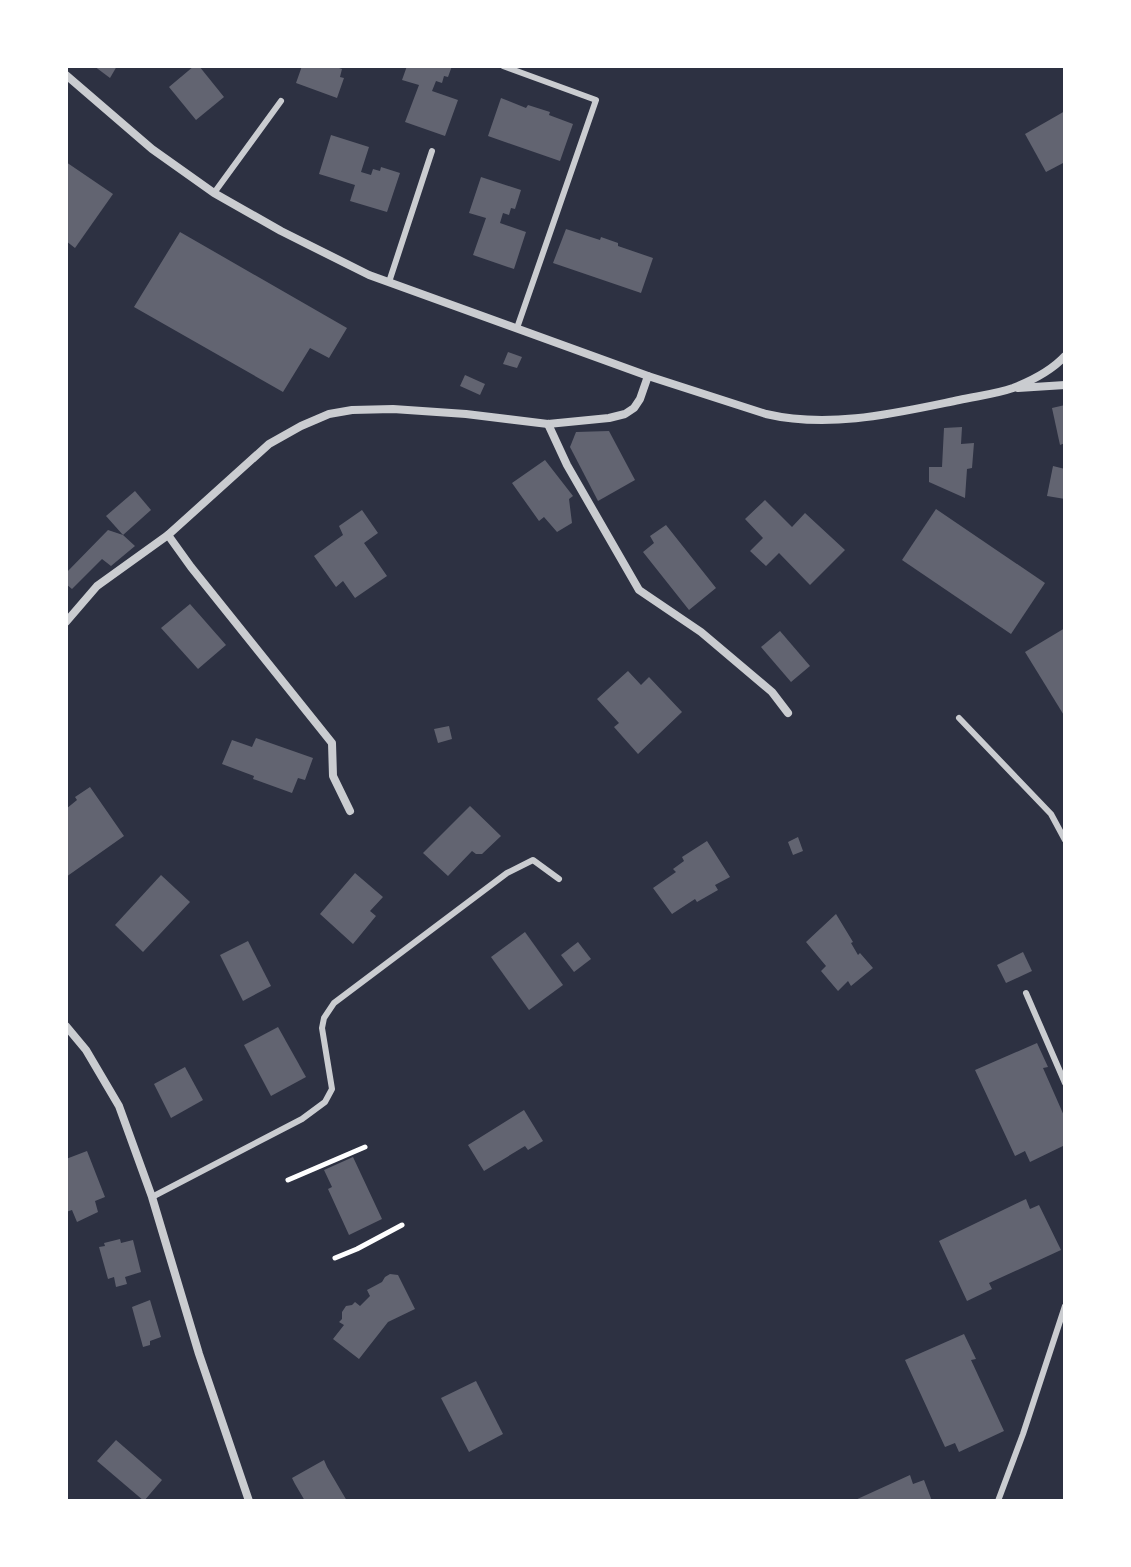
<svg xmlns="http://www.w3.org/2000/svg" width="1131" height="1567" font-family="'Asap Condensed',sans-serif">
  <rect width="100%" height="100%" fill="#2d3142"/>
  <g fill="#626471">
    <polygon points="94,66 117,66 110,78"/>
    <polygon points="194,66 199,66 224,97 196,120 169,87"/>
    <polygon points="302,66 337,66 336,67 342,69 340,77 344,78 337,98 296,83"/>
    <polygon points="407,66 452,66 448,77 444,76 442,83 436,81 432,91 458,100 445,136 405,122 419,85 402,80"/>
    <polygon points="501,98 526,108 528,105 550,112 549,115 573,124 560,161 488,136"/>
    <polygon points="1065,111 1065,162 1046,172 1025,134"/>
    <polygon points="331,135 369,147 361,172 371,175 373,169 380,171 381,167 400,173 387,212 350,201 355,185 319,174"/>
    <polygon points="66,162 113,194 75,248 66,241"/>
    <polygon points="481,177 521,190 515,209 511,208 509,215 503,213 500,223 526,232 514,269 473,255 486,218 469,213"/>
    <polygon points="566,229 600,240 601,237 618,243 618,246 653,258 641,293 553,263"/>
    <polygon points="180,232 347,328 329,358 310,348 283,392 134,307"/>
    <polygon points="508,352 522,357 517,368 503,364"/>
    <polygon points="465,375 485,384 480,395 460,386"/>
    <polygon points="1065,405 1065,443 1060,445 1052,408"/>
    <polygon points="962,427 961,444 974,443 972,468 967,469 965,498 929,482 929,467 942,467 944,428"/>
    <polygon points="609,431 635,480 598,501 570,447 576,432"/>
    <polygon points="545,460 573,496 569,499 572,523 557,532 544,517 539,521 512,483"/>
    <polygon points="1053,466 1065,469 1065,499 1047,496"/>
    <polygon points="135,491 151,510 123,535 106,516"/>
    <polygon points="765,500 792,527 805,513 845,550 810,585 779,553 766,566 750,551 763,538 745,519"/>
    <polygon points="936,509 1045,583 1011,634 902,560"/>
    <polygon points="362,510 378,533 364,543 387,576 355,598 343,581 336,587 314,556 343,535 339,526"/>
    <polygon points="666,525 716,588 689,610 643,552 654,543 650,536"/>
    <polygon points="108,530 123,535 135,546 111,566 102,559 72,589 66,584 66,573"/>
    <polygon points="190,604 226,645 198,669 161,628"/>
    <polygon points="1065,628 1065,717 1025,652"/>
    <polygon points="780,631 810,666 791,682 761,647"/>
    <polygon points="628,671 641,685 649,677 682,712 638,754 614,727 619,723 597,699"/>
    <polygon points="449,726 452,739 438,743 434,729"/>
    <polygon points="256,738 313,758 305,780 298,778 292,793 253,779 254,776 222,764 232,740 252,747"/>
    <polygon points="90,787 124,836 66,877 66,809 77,800 75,797"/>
    <polygon points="470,806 501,836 482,854 476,854 472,851 448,876 423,853"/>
    <polygon points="798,837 803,851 793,855 788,842"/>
    <polygon points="707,841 730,877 715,885 718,890 697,902 695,899 672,914 653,888 676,872 673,869 684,861 682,857"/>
    <polygon points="355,873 383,897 370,911 376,916 353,944 320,914"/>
    <polygon points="161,875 190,902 143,952 115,925"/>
    <polygon points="836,914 853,942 851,943 858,955 860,953 873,968 851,986 848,981 838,991 821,971 826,966 806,942"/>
    <polygon points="525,932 563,985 529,1010 491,957"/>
    <polygon points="248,941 271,986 243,1001 220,955"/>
    <polygon points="578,942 591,959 574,972 561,955"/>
    <polygon points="1023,952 1032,971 1006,983 997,965"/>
    <polygon points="278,1027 306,1077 271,1096 244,1045"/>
    <polygon points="1037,1043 1048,1067 1043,1068 1065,1118 1065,1145 1030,1162 1025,1151 1015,1156 975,1070"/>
    <polygon points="185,1067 203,1100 171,1118 154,1084"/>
    <polygon points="524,1110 543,1141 528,1150 525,1146 484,1171 468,1145"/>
    <polygon points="87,1151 105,1197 95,1201 98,1212 77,1222 72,1210 66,1212 66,1159"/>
    <polygon points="353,1157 382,1219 349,1235 328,1189 332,1187 324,1170"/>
    <polygon points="1026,1199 1030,1209 1039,1205 1061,1250 989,1283 992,1289 967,1301 939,1241"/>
    <polygon points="120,1239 121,1243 133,1240 141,1272 125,1277 127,1284 116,1287 114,1277 108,1279 99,1247 105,1246 104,1243"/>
    <polygon points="390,1274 398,1275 415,1309 388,1322 359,1359 333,1339 344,1325 339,1322 342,1319 342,1312 346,1306 352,1305 355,1302 360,1306 370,1296 367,1290 382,1282 385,1277"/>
    <polygon points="150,1300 161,1337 150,1341 150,1345 143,1347 132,1307"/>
    <polygon points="964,1334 976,1359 971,1360 1004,1431 959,1452 955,1443 945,1447 905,1360"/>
    <polygon points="476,1381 503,1434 469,1452 441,1398"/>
    <polygon points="116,1440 162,1480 144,1501 97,1461"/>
    <polygon points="324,1460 327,1467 347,1501 305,1501 295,1484 292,1478"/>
    <polygon points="910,1475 913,1484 924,1480 932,1501 853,1501"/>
  </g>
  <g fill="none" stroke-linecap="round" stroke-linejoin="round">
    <g stroke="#fff" stroke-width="5">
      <polyline points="288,1180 365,1147"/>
      <polyline points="335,1258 357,1249 402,1225"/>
    </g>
    <g stroke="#caccd0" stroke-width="6">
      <polyline points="503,66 596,100 517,328"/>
      <polyline points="214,193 281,101"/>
      <polyline points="389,282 432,151"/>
      <polyline points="959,718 1051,814 1065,840"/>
      <polyline points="1026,993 1065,1083"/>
      <polyline points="152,1197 302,1119 325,1102 332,1089 322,1028 324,1018 334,1003 507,873 533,860 559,879"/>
      <polyline points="998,1501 1023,1434 1065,1306"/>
    </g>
    <g stroke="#caccd0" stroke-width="8">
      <path d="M66 75 152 149 214 193 281 231 369 275 648 376 766 414C830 429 896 413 959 400 977 396 996 394 1013 388 1031 381 1052 370 1065 356"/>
      <polyline points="1018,388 1065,385"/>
      <polyline points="548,424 567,465 639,590 701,632 772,692 788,713"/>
      <polyline points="168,535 191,567 332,743 333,776 350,811"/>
      <polyline points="66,622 97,586 168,535 269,444 301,426 329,414 352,410 393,409 466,414 548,424 609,418 625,414 634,408 640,399 648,376"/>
      <polyline points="66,1026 86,1050 119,1106 152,1197 199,1354 249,1501"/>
    </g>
  </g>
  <rect width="1131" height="1567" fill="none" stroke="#ffffff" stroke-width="136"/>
</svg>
